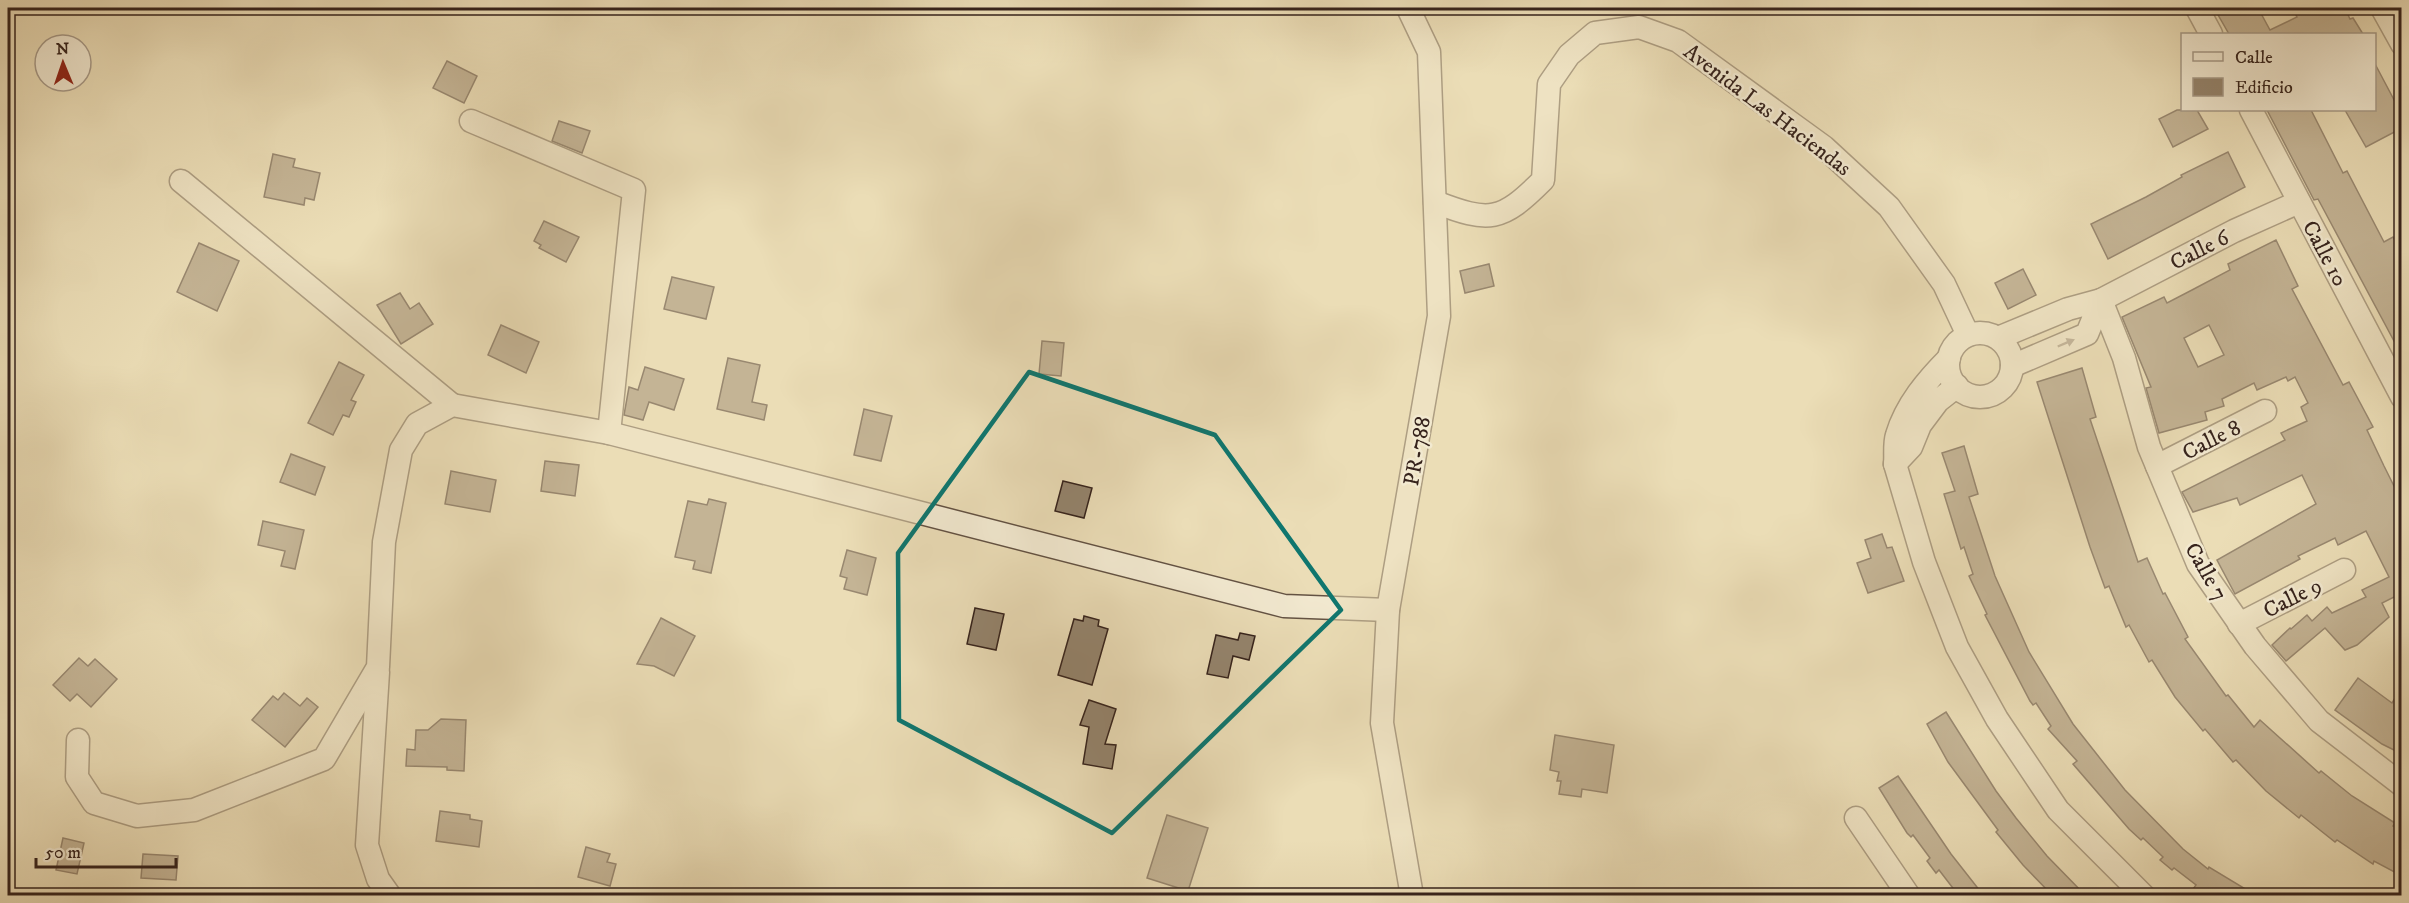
<svg xmlns="http://www.w3.org/2000/svg" width="2409" height="903" font-family="'IM FELL DW Pica',serif">
  <rect width="100%" height="100%" fill="#ebddb7"/>
  <filter id="stains"><feTurbulence type="fractalNoise" baseFrequency=".00333" numOctaves="4"/><feColorMatrix values="0 0 0 0 .2 0 0 0 0 .09 0 0 0 0 .02 0 0 0 .5 -.17"/></filter>
  <radialGradient id="worn" r=".72"><stop offset=".6" stop-color="#630" stop-opacity="0"/><stop offset="1" stop-color="#630" stop-opacity=".3"/></radialGradient>
  <g fill="#94846d" stroke="#36231c" stroke-width="1.5" fill-rule="evenodd">
    <polygon points="2228,8 2258,8 2270,30 2297,17 2292,8 2345,8 2350,19 2353,18 2363,34 2229,34 2217,13"/>
    <polygon points="447,61 477,76 464,103 433,88"/>
    <polygon points="2374,62 2402,115 2402,128 2366,147 2345,110 2374,110"/>
    <polygon points="2177,110 2197,110 2208,129 2173,147 2159,119"/>
    <polygon points="2267,110 2311,110 2343,173 2347,171 2384,242 2393,237 2402,254 2402,356 2318,199 2314,200"/>
    <polygon points="559,121 590,131 582,153 552,141"/>
    <polygon points="2228,152 2245,187 2108,259 2091,224 2146,197 2182,177 2181,175"/>
    <polygon points="273,154 295,159 293,167 320,173 314,200 305,198 304,205 264,197"/>
    <polygon points="544,221 579,237 566,262 539,248 541,245 534,241"/>
    <path d="M2276 240 2298 286 2292 289 2343 385 2349 382 2373 427 2367 430 2384 466 2397 492 2402 490V602L2398 595 2382 603 2389 617 2357 645 2345 650 2325 628 2286 661 2272 645 2290 628 2291 629 2307 615 2312 621 2327 607 2332 613 2366 597 2362 590 2389 577 2366 531 2338 545 2335 538 2298 556 2300 559 2235 594 2217 560 2316 504 2302 475 2240 505 2237 498 2193 512 2182 492 2285 440 2281 433 2307 421 2301 407 2308 403 2295 377 2288 381 2286 377 2257 390 2254 383 2222 399 2224 406 2205 412 2207 420 2159 433 2146 388 2151 387 2122 317 2164 297 2167 303 2192 290 2230 270 2228 264ZM2209 325 2224 355 2198 367 2184 338Z"/>
    <polygon points="199,243 239,261 217,311 177,292"/>
    <polygon points="1489,264 1494,286 1465,293 1460,271"/>
    <polygon points="2023,269 2036,295 2008,309 1995,283"/>
    <polygon points="672,277 714,287 706,319 664,309"/>
    <polygon points="400,293 410,309 419,303 433,324 401,344 377,305"/>
    <polygon points="501,325 539,342 526,373 488,355"/>
    <polygon points="1042,341 1064,343 1061,376 1039,374"/>
    <polygon points="728,358 760,365 752,402 767,405 764,420 717,409"/>
    <polygon points="339,362 364,375 351,400 356,402 349,417 343,415 333,435 308,423"/>
    <polygon points="645,367 684,379 674,410 649,402 643,420 624,415 629,387 638,390"/>
    <polygon points="2082,368 2096,417 2090,419 2138,562 2147,558 2163,594 2165,593 2188,637 2185,639 2226,696 2228,695 2254,727 2260,720 2319,773 2321,771 2352,796 2395,823 2393,826 2402,831 2402,876 2374,861 2373,864 2337,840 2335,842 2301,815 2299,818 2266,791 2236,760 2233,762 2205,729 2203,731 2175,697 2152,660 2149,662 2129,625 2126,627 2109,586 2105,588 2090,547 2037,382"/>
    <polygon points="864,409 892,416 881,461 854,455"/>
    <polygon points="1964,446 1978,494 1969,497 1995,576 2029,652 2073,724 2125,790 2183,849 2208,869 2209,867 2257,896 2188,896 2196,885 2174,868 2172,870 2160,860 2163,857 2143,838 2141,840 2129,829 2073,764 2077,761 2048,729 2051,726 2036,703 2033,705 2030,701 1985,615 1987,614 1969,576 1973,574 1964,547 1961,549 1944,494 1955,491 1942,453"/>
    <polygon points="291,454 325,467 315,495 280,482"/>
    <polygon points="545,461 579,465 575,496 541,491"/>
    <polygon points="451,471 496,480 490,512 445,504"/>
    <polygon points="1063,481 1092,488 1084,518 1055,511"/>
    <polygon points="709,499 726,503 711,573 693,569 695,561 675,557 688,501 707,505"/>
    <polygon points="263,521 304,530 295,569 281,566 285,551 258,545"/>
    <polygon points="1882,534 1887,548 1892,547 1904,581 1868,593 1857,563 1871,558 1865,540"/>
    <polygon points="847,550 876,558 867,595 844,589 847,578 840,576"/>
    <polygon points="975,608 1004,614 996,650 967,644"/>
    <polygon points="1084,616 1099,620 1098,626 1108,629 1092,685 1058,675 1074,619 1083,621"/>
    <polygon points="661,618 695,636 674,676 654,666 637,664"/>
    <polygon points="1240,633 1255,636 1249,660 1233,656 1228,678 1207,674 1216,635 1238,640"/>
    <polygon points="79,658 88,666 95,659 117,679 91,707 77,694 70,701 53,685"/>
    <polygon points="2358,678 2392,703 2402,687 2402,754 2382,744 2335,710"/>
    <polygon points="284,693 300,706 307,698 318,707 285,747 252,720 273,696 278,700"/>
    <polygon points="1089,700 1116,709 1105,744 1116,745 1112,769 1083,764 1089,727 1080,725"/>
    <polygon points="1946,712 1996,791 2016,818 2047,856 2086,896 2053,896 2023,865 1996,832 1998,830 1948,762 1927,724"/>
    <polygon points="441,719 466,720 464,771 447,770 447,767 406,766 407,749 415,750 416,730 428,730"/>
    <polygon points="1555,735 1614,745 1607,793 1582,789 1581,797 1559,794 1561,781 1557,781 1559,772 1550,770"/>
    <polygon points="1898,776 1951,854 1984,896 1959,896 1939,870 1936,873 1927,861 1930,858 1913,835 1911,837 1907,833 1879,788"/>
    <polygon points="440,811 470,815 470,819 482,821 479,847 436,841"/>
    <polygon points="1167,815 1208,828 1188,891 1147,878"/>
    <polygon points="63,838 84,843 77,874 56,870"/>
    <polygon points="586,847 610,854 607,862 616,864 610,886 578,877"/>
    <polygon points="143,854 178,856 176,880 141,878"/>
  </g>
  <g fill="none" stroke-linecap="round" stroke-linejoin="round">
    <defs>
      <g id="minor">
        <polyline points="1408,8 1429,52 1439,316 1388,610 1382,723 1412,896"/>
        <polyline points="2197,8 2211,34"/>
        <polyline points="2382,8 2402,44"/>
        <polyline points="2251,110 2402,397"/>
        <polyline points="471,121 634,190 609,433"/>
        <polyline points="181,181 452,405"/>
        <path d="M1435 202C1490 223 1501 222 1543 180L1549 84 1569 55 1595 33 1639 27 1678 41 1824 147 1889 207 1944 284 1968 335"/>
        <polyline points="2299,202 2234,231 2101,300 2124,358 2149,447 2198,564 2255,646 2319,721 2402,785"/>
        <circle cx="1980" cy="365" r="32"/>
        <polyline points="1998,338 2068,309 2101,300 2087,334 2012,366"/>
        <path d="M1949 358C1927 380 1906 405 1897 435 1894 444 1896 455 1895 464L1911 447 1920 425 1938 401 1957 386"/>
        <polyline points="1895,464 1924,562 1957,647 1997,719 2058,810 2144,896"/>
        <polyline points="2157,466 2265,411"/>
        <polyline points="2239,624 2344,570"/>
        <polyline points="378,672 367,845 378,879 390,896"/>
        <polyline points="78,740 77,777 94,803 137,816 194,810 324,759 378,667 384,542 401,450 417,424 452,405 609,433 1284,606 1388,610"/>
        <polyline points="1856,818 1909,896"/>
      </g>
    </defs>
    <use href="#minor" stroke="#635243" stroke-width="25"/>
    <use href="#minor" stroke="#f2e9d0" stroke-width="22"/>
  </g>
  <defs><path id="oneway-solid" d="M-6-.8H1V-3.2L6.5 0L1 3.2V.8H-6Z" transform="scale(1.5)"/></defs>
  <use fill="#948676" href="#oneway-solid" transform="translate(2066 343) rotate(-23)"/>
  <path d="M0 0H2409V903H0ZM1029 372 1215 435 1341 610 1112 833 899 720 898 553Z" fill="#ebddb7" fill-opacity=".55" fill-rule="evenodd"/>
  <path fill="none" stroke="#0f766e" stroke-width="4.5" stroke-linejoin="round" d="M1029 372 1215 435 1341 610 1112 833 899 720 898 553Z"/>
  <g text-anchor="middle" stroke-width="5" stroke-linejoin="round" paint-order="stroke">
    <g font-size="22" fill="#36231c" stroke="#f2e9d0">
      <text transform="translate(1768 109) rotate(37)" y="8">Avenida Las Haciendas</text>
      <text transform="translate(2199 249) rotate(-27)" y="8">Calle 6</text>
      <text transform="translate(2326 253) rotate(62)" y="8">Calle 10</text>
      <text transform="translate(2211 439) rotate(-27)" y="8">Calle 8</text>
      <text transform="translate(1416 451) rotate(-80)" y="8">PR-788</text>
      <text transform="translate(2207 571) rotate(60)" y="8">Calle 7</text>
      <text transform="translate(2292 597) rotate(-27)" y="8">Calle 9</text>
    </g>
  </g>
  <rect width="2409" height="903" fill="none" stroke="#ebddb7" stroke-width="30"/>
  <rect x="9" y="9" width="2391" height="885" fill="none" stroke="#36231c" stroke-width="3"/>
  <rect x="15" y="15" width="2379" height="873" fill="none" stroke="#36231c" stroke-width="1.5"/>
  <rect x="2181" y="33" width="195" height="78" fill="#f2e9d0" stroke="#a79a88" stroke-width="1.5"/>
  <rect x="2193" y="52" width="30" height="9" fill="#f2e9d0" stroke="#a79a88" stroke-width="1.5"/>
  <text x="2235" y="63" font-size="18" fill="#36231c">Calle</text>
  <rect x="2193" y="78" width="30" height="18" fill="#94846d" stroke="#a79a88" stroke-width="1.5"/>
  <text x="2235" y="93" font-size="18" fill="#36231c">Edificio</text>
  <g transform="translate(63 63) rotate(358)"><circle r="28" fill="#f2e9d0" stroke="#a79a88" stroke-width="1.5"/>
  <path d="M0-4.5L10 22L0 15L-10 22Z" fill="#8f2418"/>
  <text y="-9" font-size="16" font-weight="bold" text-anchor="middle" fill="#36231c">N</text>
  </g>
  <path d="M36 858v9h140v-9" fill="none" stroke="#36231c" stroke-width="3"/>
  <text x="45" y="858" font-size="18" fill="#36231c" stroke="#f2e9d0" stroke-width="4.5" paint-order="stroke">50 m</text>
  <rect width="100%" height="100%" filter="url(#stains)"/>
  <rect width="100%" height="100%" fill="url(#worn)"/>
</svg>
